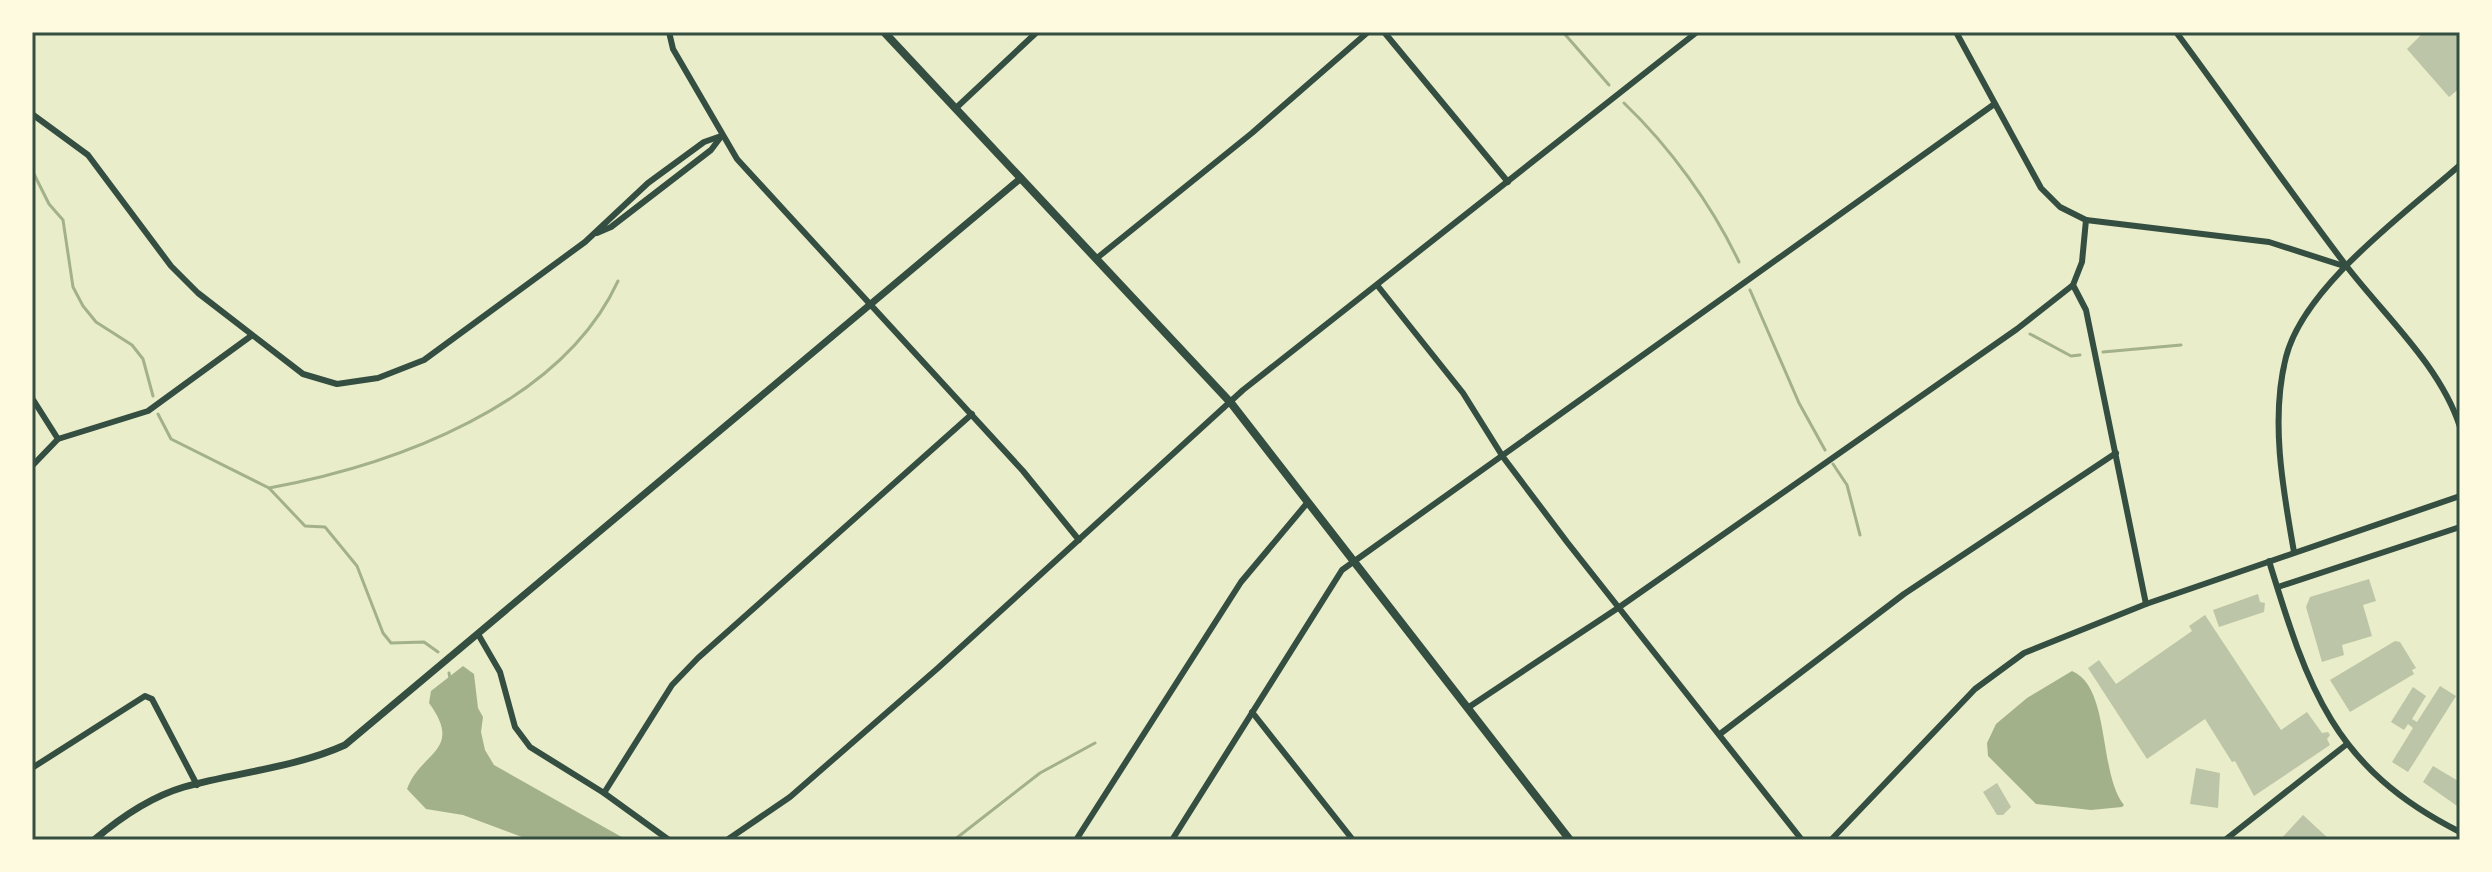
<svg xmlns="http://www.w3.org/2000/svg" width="2492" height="872" font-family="Jost,sans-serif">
  <rect width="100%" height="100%" fill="#e9edc9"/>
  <g fill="#a3b18a">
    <path d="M463 666 474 674 478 708 483 717 481 732 485 750 494 765 627 840H530L463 815 426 809 407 789C421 751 464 751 429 703L431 691Z"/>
    <path d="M2072 671C2111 687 2098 773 2124 805L2122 807 2091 810 2036 804 1988 756 1987 743 1996 724 2027 698Z"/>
  </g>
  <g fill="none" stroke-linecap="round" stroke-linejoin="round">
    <g stroke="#a3b18a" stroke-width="3">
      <polyline points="1563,32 1609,85"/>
      <path d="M1624 103C1670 147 1712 205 1739 262"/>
      <polyline points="32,170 49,204 63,220 73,287 83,306 96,322 132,345 143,359 153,396"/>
      <polyline points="1750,290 1799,403 1825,450"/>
      <polyline points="2030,334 2071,356 2080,355"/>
      <polyline points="2103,352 2181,345"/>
      <polyline points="158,414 171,439 269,488 305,526 325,527 357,566 383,633 391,643 424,642 438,652"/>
      <polyline points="1833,464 1847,485 1860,535"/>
      <path d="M269 488C394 465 561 405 618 281"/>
      <polyline points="449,673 450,678"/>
      <polyline points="954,840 1040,773 1095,743"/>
    </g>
  </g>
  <g fill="#bcc5a7">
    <polygon points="2424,32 2460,32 2460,88 2449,97 2407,49"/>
    <polygon points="2369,579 2376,601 2363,605 2372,636 2342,645 2344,655 2322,662 2306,607 2310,597"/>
    <polygon points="2258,594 2260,602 2265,603 2264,612 2219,627 2213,610"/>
    <polygon points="2205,615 2281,730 2307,712 2322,733 2328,732 2330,735 2327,739 2330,745 2254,796 2235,761 2232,762 2205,719 2147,759 2088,668 2099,660 2116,684 2192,631 2189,626"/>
    <polygon points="2395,641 2400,642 2416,668 2412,670 2414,674 2350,712 2330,680"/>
    <polygon points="2440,686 2456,696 2408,772 2392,762 2413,728 2408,724 2404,730 2391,722 2413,687 2426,696 2412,719 2417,722"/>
    <polygon points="2433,766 2460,782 2460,808 2423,782"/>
    <polygon points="2196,768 2220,773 2218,808 2190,804"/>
    <polygon points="1997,783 2011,807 2003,815 1997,815 1983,792"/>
    <polygon points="2303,815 2330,840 2280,840"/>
  </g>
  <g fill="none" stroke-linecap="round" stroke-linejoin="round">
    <g stroke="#344e41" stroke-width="6">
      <polyline points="669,32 673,49 737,159 1023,471 1079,540"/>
      <polyline points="1384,32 1508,182"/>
      <polyline points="1956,32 2041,188 2060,207 2086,220 2269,242 2347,267"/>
      <path d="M2176 32C2234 110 2289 191 2348 268 2386 317 2441 367 2460 427"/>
      <polyline points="956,108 1037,32"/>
      <polyline points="32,114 88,155 171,266 198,293 303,374 337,384 378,378 424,360 585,242 648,183 704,142 721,136"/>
      <polyline points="2086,220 2082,262 2073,285 2086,310 2146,604"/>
      <polyline points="597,233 611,227 711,150 720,138"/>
      <polyline points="1097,258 1252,133 1368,32"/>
      <polyline points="1377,285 1463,393 1503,457 1567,542 1802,840"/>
      <polyline points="32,398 58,439"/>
      <polyline points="32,466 58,439 148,411 251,336"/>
      <path d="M2294 552C2283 490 2270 419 2286 357 2304 286 2406 213 2460 165"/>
      <path d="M2269 561C2308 688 2333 768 2460 832"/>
      <polyline points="2278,587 2460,527"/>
      <polyline points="478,634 500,672 515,727 530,747 604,793 669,840"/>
      <polyline points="1469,707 1618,608 2017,329 2073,285"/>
      <polyline points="1252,712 1353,840"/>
      <polyline points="1720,734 1904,594 2116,453"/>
      <polyline points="32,768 145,696 152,699 197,785"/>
      <polyline points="604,793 672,685 698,658 972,414"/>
      <polyline points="727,840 790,797 938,668 1243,390 1697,32"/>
      <polyline points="1076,840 1241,582 1308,502"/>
      <polyline points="1172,840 1342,570 1993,105"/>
      <polyline points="1831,840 1975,689 2024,653 2146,604 2460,496"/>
      <polyline points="2225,840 2347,744"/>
    </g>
    <path stroke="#344e41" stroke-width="7" d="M94 840C121 817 150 797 184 787 238 772 294 768 345 745L1021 178"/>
    <polyline stroke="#344e41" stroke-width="8" points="884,32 1231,403 1570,840"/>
  </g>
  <rect width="2492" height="872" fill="none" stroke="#fefae0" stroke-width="68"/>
  <rect x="34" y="34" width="2424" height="804" fill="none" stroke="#344e41" stroke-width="3"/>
</svg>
